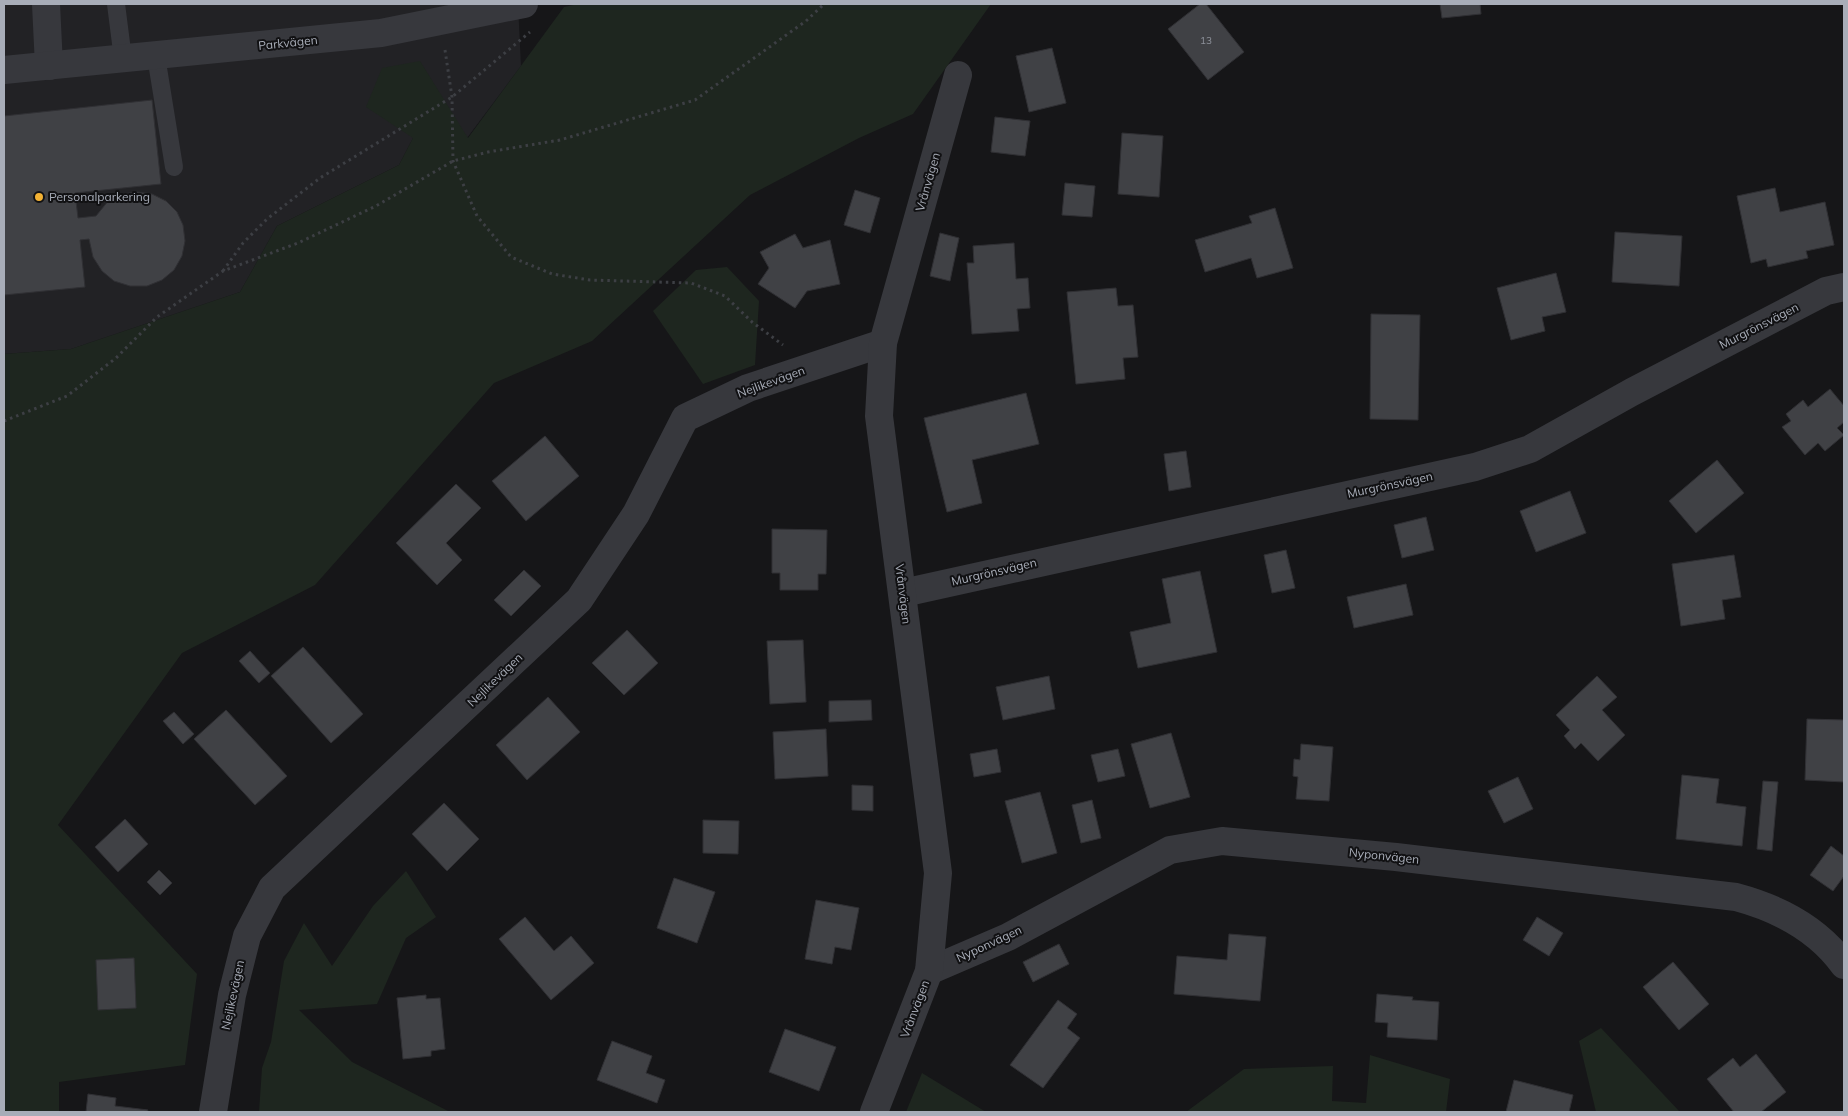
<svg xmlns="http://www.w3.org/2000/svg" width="1848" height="1116" font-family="Mulish,sans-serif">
  <rect width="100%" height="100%" fill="#161618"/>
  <polygon fill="#222225" points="4,4 518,4 521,66 467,138 420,62 413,138 399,165 277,226 240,292 71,349 4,354"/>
  <g fill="#1e261f">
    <polygon points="578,4 991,4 913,114 859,138 750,195 592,341 494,383 315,585 182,653 58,825 197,974 185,1065 59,1082 59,1112 4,1112 4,354 71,349 240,292 277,226 399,165 413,138 366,107 382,68 420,61 468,138 564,7"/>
    <polygon points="727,267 759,301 755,365 703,384 653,311 696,270"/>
    <polygon points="406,871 436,917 406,938 377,1004 299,1010 352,1062 450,1112 259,1112 262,1068 271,1042 284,961 304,923 332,966 373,906"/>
    <polygon points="1601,1028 1679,1111 1682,1112 1596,1112 1579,1041"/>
    <polygon points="1370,1055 1450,1079 1446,1112 1186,1112 1244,1069 1333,1066 1332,1101 1366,1103"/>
    <polygon points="922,1073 986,1112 906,1112"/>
  </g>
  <g fill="#404145" stroke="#303034">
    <polygon points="1200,4 1206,4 1244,52 1208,80 1168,29"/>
    <polygon points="1440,4 1480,4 1481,14 1442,18"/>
    <polygon points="1052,48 1066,103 1029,112 1016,56"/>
    <polygon points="152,100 161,184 75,193 78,218 96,216 109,200 123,194 137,192 152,194 166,201 177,212 183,225 185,241 182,256 174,270 162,280 147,286 130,286 114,281 102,271 93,257 89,239 80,240 85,287 4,295 4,116"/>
    <polygon points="995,117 1030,121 1025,156 991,152"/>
    <polygon points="1122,133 1163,136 1159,197 1118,194"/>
    <polygon points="1065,183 1095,186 1092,217 1062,215"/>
    <polygon points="1775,188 1780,212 1825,202 1834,245 1806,251 1808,258 1768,267 1766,259 1751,263 1737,196"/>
    <polygon points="855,190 880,198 870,233 844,225"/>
    <polygon points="1275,208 1293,268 1257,278 1251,258 1205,272 1195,240 1252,223 1249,216"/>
    <polygon points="1615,232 1682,236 1679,286 1612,282"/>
    <polygon points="940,233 959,238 950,281 930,276"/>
    <polygon points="795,234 803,248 830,240 840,284 807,291 795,308 758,284 769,268 760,252"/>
    <polygon points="1014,243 1016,279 1028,278 1030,308 1017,309 1019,331 972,334 967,263 974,263 973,246"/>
    <polygon points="1556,273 1566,312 1542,317 1545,331 1511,340 1497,288"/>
    <polygon points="1116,288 1118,306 1133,305 1138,357 1123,358 1125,379 1076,384 1067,292"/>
    <polygon points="1371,314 1420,315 1418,420 1370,419"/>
    <polygon points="1830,389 1844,406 1844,422 1837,428 1844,435 1825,451 1818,443 1805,455 1782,427 1791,421 1786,414 1803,400 1808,407"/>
    <polygon points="1026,393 1039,444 972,460 982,503 947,512 924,418"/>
    <polygon points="545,436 579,476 526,521 492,481"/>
    <polygon points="1186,451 1191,487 1169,491 1164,454"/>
    <polygon points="1717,460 1744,493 1696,533 1669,501"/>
    <polygon points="456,484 481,508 446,543 462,560 437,585 396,543"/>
    <polygon points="1570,491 1586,533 1536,552 1520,511"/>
    <polygon points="1426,517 1434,550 1402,558 1394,525"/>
    <polygon points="772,529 827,530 826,574 818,574 818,590 780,590 780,573 772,573"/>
    <polygon points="1286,550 1295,588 1272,593 1264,555"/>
    <polygon points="1734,555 1741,597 1722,600 1725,619 1681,626 1672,564"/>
    <polygon points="524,570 541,586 511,616 494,600"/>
    <polygon points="1200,571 1217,652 1138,668 1130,632 1171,623 1162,579"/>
    <polygon points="1406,584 1413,615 1354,628 1347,597"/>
    <polygon points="627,630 658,663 624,695 592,663"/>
    <polygon points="803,640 806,702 770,704 767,641"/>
    <polygon points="303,647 363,714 331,743 271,676"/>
    <polygon points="250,651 270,673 259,683 239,661"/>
    <polygon points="1049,676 1055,709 1003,720 996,687"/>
    <polygon points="1597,676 1617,697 1602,710 1625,735 1598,761 1581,743 1575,749 1564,736 1570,730 1556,715"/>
    <polygon points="548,697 580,732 527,780 496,745"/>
    <polygon points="871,700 872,720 829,722 829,701"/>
    <polygon points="226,710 287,776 255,805 194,739"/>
    <polygon points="174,712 194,734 183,744 163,721"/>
    <polygon points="1807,719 1844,720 1844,782 1805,780"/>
    <polygon points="826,729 828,776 775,779 773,732"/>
    <polygon points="1171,733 1190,797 1150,808 1131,744"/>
    <polygon points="1301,744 1333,747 1329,801 1296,799 1298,777 1293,776 1294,759 1300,760"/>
    <polygon points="997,749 1001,772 974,777 970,754"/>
    <polygon points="1118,749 1125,776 1098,782 1091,755"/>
    <polygon points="1682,775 1719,779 1716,803 1746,807 1742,846 1676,839"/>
    <polygon points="1518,777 1533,809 1504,823 1488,791"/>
    <polygon points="1763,781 1778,782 1772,851 1757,849"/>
    <polygon points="852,785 873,786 873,811 852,810"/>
    <polygon points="1040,792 1057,853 1022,863 1005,801"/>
    <polygon points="1092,800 1101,838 1081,843 1072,805"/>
    <polygon points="444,803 479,839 447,871 412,834"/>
    <polygon points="125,819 148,844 118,872 95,847"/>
    <polygon points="703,820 739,821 738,854 703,853"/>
    <polygon points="1831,846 1844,856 1844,876 1833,891 1810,875"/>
    <polygon points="159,870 172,883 160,895 147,882"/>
    <polygon points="674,878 715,892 697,943 657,928"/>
    <polygon points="816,900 859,908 851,950 835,947 832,964 805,959"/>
    <polygon points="525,917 554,951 571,936 594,963 551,1000 499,939"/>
    <polygon points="1537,917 1563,933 1549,956 1523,940"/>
    <polygon points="1229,934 1266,937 1260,1001 1174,994 1177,956 1227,960"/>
    <polygon points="1059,944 1069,964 1033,982 1023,962"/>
    <polygon points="134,958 136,1008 98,1010 96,960"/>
    <polygon points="1673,962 1709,1004 1679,1030 1643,987"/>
    <polygon points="1377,994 1413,997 1412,1000 1439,1002 1437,1040 1387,1037 1388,1023 1375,1022"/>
    <polygon points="426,995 426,999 440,998 445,1049 431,1051 431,1056 403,1059 397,998"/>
    <polygon points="1058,1000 1077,1014 1067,1028 1080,1038 1043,1088 1010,1065"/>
    <polygon points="785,1029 836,1047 819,1091 769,1072"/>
    <polygon points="612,1041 652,1056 646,1073 665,1080 657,1103 597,1080"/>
    <polygon points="1756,1054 1786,1092 1761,1112 1734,1112 1707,1079 1733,1058 1740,1067"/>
    <polygon points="1514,1080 1573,1095 1569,1112 1506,1112"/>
    <polygon points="88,1094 116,1098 115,1106 148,1110 147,1112 86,1112"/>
  </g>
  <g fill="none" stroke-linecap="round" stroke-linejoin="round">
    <g stroke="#3d3f44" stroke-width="3" stroke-dasharray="2.5 4" stroke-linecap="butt">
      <polyline points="445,50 452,97 453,161 477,216 511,257 552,274 590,280 691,283 725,296 752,322 783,345"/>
      <polyline points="223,271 243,243 267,219 320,178 452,97 530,32"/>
      <polyline points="4,421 67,396 116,358 157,317 223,271 298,243 376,206 453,161 488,152 560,140 695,100 806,21 824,4"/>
    </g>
    <g stroke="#37383d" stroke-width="18">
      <polyline points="116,4 123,59"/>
      <polyline points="156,56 174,167"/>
    </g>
    <g stroke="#37383d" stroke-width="28">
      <polyline points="46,4 49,66"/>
      <polyline points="4,70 381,33 524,4"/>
      <polyline points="903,593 1475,467 1530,449 1632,392 1826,291 1844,287"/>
      <path d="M929 971 1008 937 1170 850 1222 841 1396 857 1736 897C1777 908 1818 929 1844 965"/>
      <polyline points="213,1112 232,995 247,936 272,888 579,600 636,514 685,418 748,388 883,343"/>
      <polyline points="874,1112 929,971 938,873 879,416 883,343 958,75"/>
    </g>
  </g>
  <circle fill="#f2b134" stroke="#111113" stroke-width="2" cx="39" cy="197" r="5"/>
  <g text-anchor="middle" stroke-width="4" stroke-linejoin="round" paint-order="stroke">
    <g font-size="10" fill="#8e929b">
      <text x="1206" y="44">13</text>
    </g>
    <g font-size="12" fill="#a8adb8" stroke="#111113">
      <text transform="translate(288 43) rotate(-6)" y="4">Parkvägen</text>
      <text transform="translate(928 182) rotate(-74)" y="4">Vrånvägen</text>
      <text transform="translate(1759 326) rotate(-27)" y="4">Murgrönsvägen</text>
      <text transform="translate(771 382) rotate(-20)" y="4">Nejlikevägen</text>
      <text transform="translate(1390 485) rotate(-12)" y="4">Murgrönsvägen</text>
      <text transform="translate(994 572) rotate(-13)" y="4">Murgrönsvägen</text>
      <text transform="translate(903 594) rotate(83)" y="4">Vrånvägen</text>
      <text transform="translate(495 680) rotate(-44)" y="4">Nejlikevägen</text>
      <text transform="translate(1384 856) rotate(6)" y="4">Nyponvägen</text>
      <text transform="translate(989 944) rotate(-25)" y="4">Nyponvägen</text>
      <text transform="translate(233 995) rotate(-78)" y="4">Nejlikevägen</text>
      <text transform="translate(915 1009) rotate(-69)" y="4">Vrånvägen</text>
    </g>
    <g font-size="12" fill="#a8adb8" stroke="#111113" text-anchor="start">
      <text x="49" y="201">Personalparkering</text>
    </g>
  </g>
  <rect width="1848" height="1116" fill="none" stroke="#a8adb8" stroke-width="10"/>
</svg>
